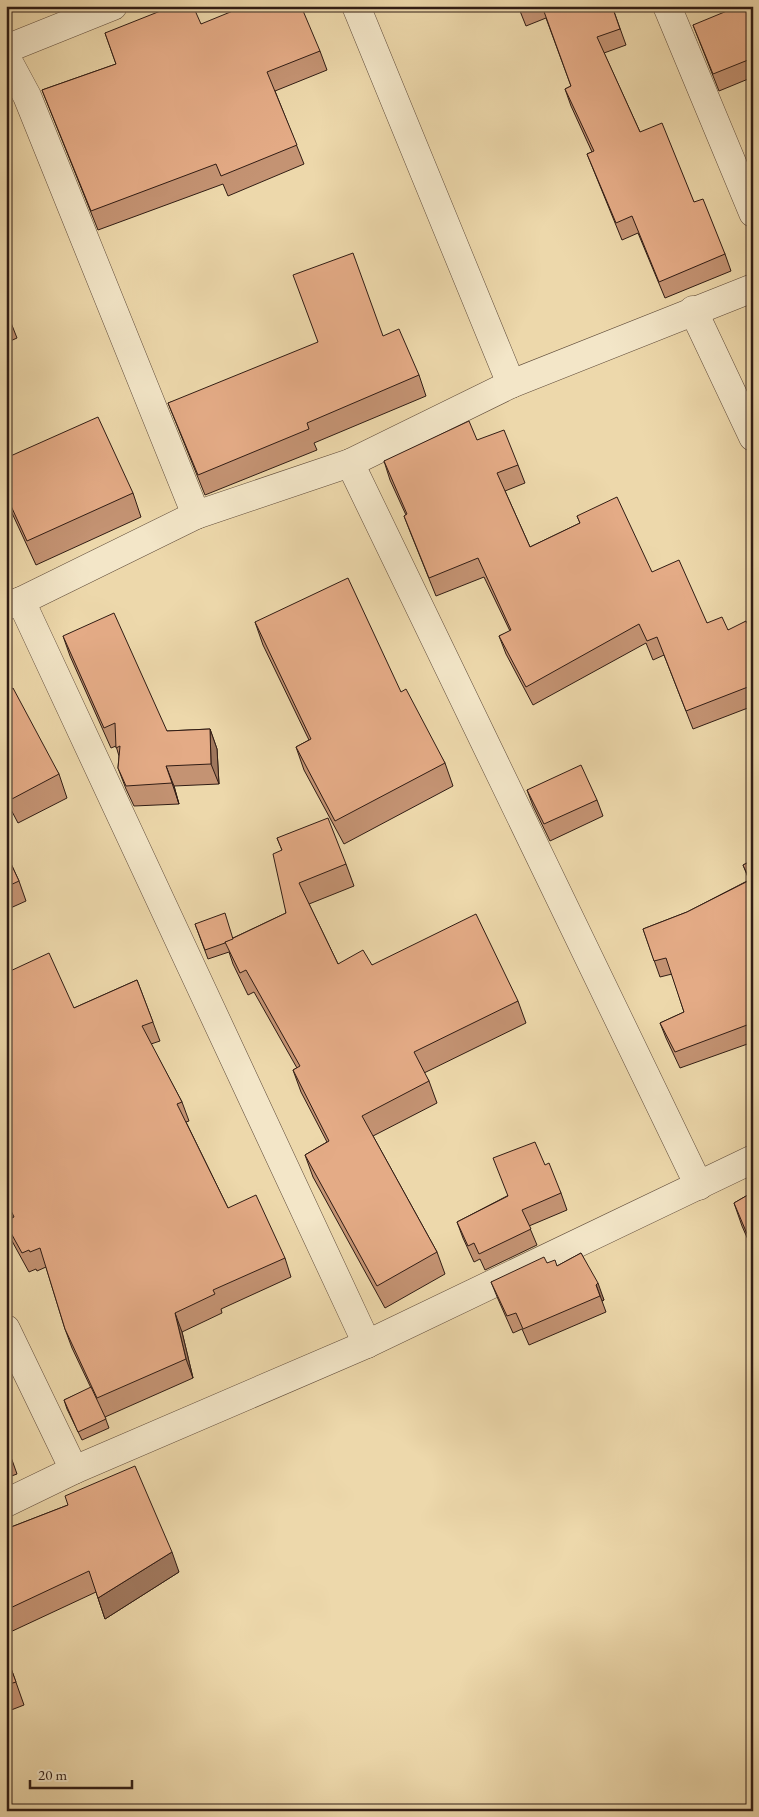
<svg xmlns="http://www.w3.org/2000/svg" width="759" height="1817" font-family="'EB Garamond',serif">
  <rect width="100%" height="100%" fill="#edd8ab"/>
  <filter id="stains"><feTurbulence type="fractalNoise" baseFrequency=".004" numOctaves="4"/><feColorMatrix values="0 0 0 0 .2 0 0 0 0 .09 0 0 0 0 .02 0 0 0 .5 -.17"/></filter>
  <radialGradient id="worn" r=".72"><stop offset=".6" stop-color="#630" stop-opacity="0"/><stop offset="1" stop-color="#630" stop-opacity=".3"/></radialGradient>
  <g fill="none" stroke-linecap="round" stroke-linejoin="round">
    <defs>
      <g id="street">
        <polyline points="356,6 511,384"/>
        <polyline points="667,6 753,213"/>
        <polyline points="6,49 113,6"/>
        <polyline points="6,57 27,96 196,515"/>
        <polyline points="693,310 753,437"/>
        <polyline points="350,463 699,1186"/>
        <polyline points="21,601 367,1344"/>
        <polyline points="6,606 21,601 196,515 350,463 511,384 753,288"/>
        <polyline points="6,1329 74,1470"/>
        <polyline points="6,1503 74,1470 367,1344 753,1159"/>
      </g>
    </defs>
    <use href="#street" stroke="#5f4b3a" stroke-width="29"/>
    <use href="#street" stroke="#f3e6c8" stroke-width="28"/>
  </g>
  <g fill="#c49373" stroke="#301c14">
    <polygon points="518,6 612,6 626,45 604,53 640,132 694,202 725,254 731,271 665,298 638,233 622,240 587,154 592,152 571,106 565,89 571,86 546,18 526,26"/>
    <polygon points="753,11 753,77 719,91 693,25"/>
    <polygon points="201,24 320,51 327,70 275,91 304,164 228,196 223,184 98,230 42,90 116,64 105,33"/>
    <polygon points="6,310 17,338 6,343"/>
    <polygon points="383,336 419,375 426,396 314,443 317,450 205,495 168,403"/>
    <polygon points="477,440 518,465 525,483 505,491 530,547 580,523 577,516 652,572 707,623 728,630 753,635 753,706 693,729 664,655 653,660 646,643 533,705 506,654 499,636 510,631 484,577 436,596 411,534 404,516 406,515 390,480 384,461"/>
    <polygon points="6,458 133,493 141,517 36,565 6,500"/>
    <polygon points="255,622 401,692 445,763 453,786 344,844 304,770 296,747 309,740 263,645"/>
    <polygon points="63,636 167,731 210,729 217,749 219,784 174,786 179,804 134,806 126,789 118,768 119,756 116,746 111,748 70,656"/>
    <polygon points="6,692 59,774 67,798 18,823 6,800"/>
    <polygon points="527,790 597,800 603,816 550,841 533,806"/>
    <polygon points="277,838 346,864 354,886 309,904 338,964 372,965 518,1001 526,1023 424,1073 429,1081 437,1103 373,1136 437,1252 445,1274 385,1308 313,1177 305,1155 327,1142 301,1092 293,1070 297,1068 254,992 248,995 233,964 229,952 208,959 195,924 233,938 286,913 282,850"/>
    <polygon points="6,853 19,881 26,901 6,910"/>
    <polygon points="753,860 753,1042 680,1068 666,1038 660,1023 684,1012 672,974 660,977 643,929 687,912 749,880 743,865"/>
    <polygon points="6,973 74,1008 137,980 160,1041 151,1044 182,1102 189,1121 186,1122 228,1208 285,1258 291,1277 221,1309 222,1313 182,1332 193,1378 105,1417 109,1428 82,1440 67,1409 64,1400 91,1388 72,1348 65,1329 46,1267 37,1271 36,1269 29,1272 12,1241 6,1225 6,1221 12,1217 6,1203"/>
    <polygon points="545,1165 561,1193 567,1210 529,1226 537,1245 485,1270 480,1259 474,1262 463,1238 457,1222 507,1196"/>
    <polygon points="753,1192 753,1251 742,1226 734,1203"/>
    <polygon points="581,1253 604,1300 602,1301 606,1312 529,1345 522,1329 513,1333 498,1299 491,1282 547,1263 557,1266"/>
    <polygon points="6,1443 17,1474 6,1478"/>
    <polygon points="68,1505 179,1572 105,1619 96,1592 6,1634 6,1529"/>
    <polygon points="6,1654 24,1705 6,1712"/>
  </g>
  <g fill="#a0785e" stroke="#301c14">
    <polygon points="210,729 217,749 219,784 211,764"/>
    <polygon points="166,766 174,786 179,804 172,783"/>
    <polygon points="598,1283 604,1300 602,1301 596,1285"/>
    <polygon points="175,1313 182,1332 193,1378 186,1359"/>
    <polygon points="172,1552 179,1572 105,1619 98,1598"/>
  </g>
  <g fill="#e4ab86" stroke="#301c14">
    <polygon points="173,6 193,6 201,24 245,6 301,6 320,51 267,72 297,145 221,176 216,164 91,211 42,90 116,64 105,33"/>
    <polygon points="519,6 528,6 520,10"/>
    <polygon points="542,6 612,6 620,29 597,37 640,132 662,123 694,202 703,199 725,254 659,282 632,216 616,223 587,154 594,151 565,89 571,86"/>
    <polygon points="739,6 751,6 753,11 753,58 713,74 693,25"/>
    <polygon points="753,157 753,169 749,159"/>
    <polygon points="353,253 383,336 399,329 419,375 307,423 309,429 198,475 168,403 318,342 293,275"/>
    <polygon points="6,310 11,322 6,324"/>
    <polygon points="98,417 133,493 27,541 6,495 6,458"/>
    <polygon points="469,421 477,440 504,430 518,465 497,473 530,547 580,523 577,516 617,497 652,572 679,560 707,623 722,617 728,630 746,621 753,635 753,685 686,711 657,637 647,641 639,624 526,687 499,636 511,630 478,558 429,578 404,516 407,514 384,461"/>
    <polygon points="348,578 401,692 406,689 445,763 335,821 296,747 311,739 255,622"/>
    <polygon points="114,613 167,731 210,729 211,764 166,766 172,783 126,786 118,768 120,746 116,748 115,723 104,728 63,636"/>
    <polygon points="13,688 59,774 10,800 6,793 6,692"/>
    <polygon points="581,765 597,800 544,824 527,790"/>
    <polygon points="328,818 346,864 299,883 338,964 363,950 372,965 476,914 518,1001 414,1052 429,1081 362,1116 437,1252 377,1286 305,1155 329,1141 293,1070 300,1066 246,970 240,973 225,942 286,913 273,854 282,850 277,838"/>
    <polygon points="6,853 19,881 6,887"/>
    <polygon points="753,860 753,1040 747,1025 675,1052 660,1023 684,1012 666,958 654,961 643,929 687,912 750,880 743,865"/>
    <polygon points="225,913 233,939 225,942 225,943 205,950 195,924"/>
    <polygon points="49,953 74,1008 137,980 153,1022 142,1026 182,1102 177,1104 228,1208 256,1195 285,1258 213,1290 215,1294 175,1313 186,1359 97,1398 65,1329 40,1248 30,1252 29,1250 22,1253 6,1224 6,1221 14,1217 6,1200 6,973"/>
    <polygon points="535,1142 545,1165 549,1163 561,1193 522,1210 531,1229 479,1254 474,1243 468,1246 457,1222 508,1196 493,1158"/>
    <polygon points="753,1192 753,1248 734,1203"/>
    <polygon points="581,1253 598,1283 596,1285 600,1296 523,1329 516,1313 507,1316 491,1282 544,1257 547,1263 555,1260 557,1266"/>
    <polygon points="91,1387 106,1419 78,1432 64,1400"/>
    <polygon points="6,1444 10,1455 6,1456"/>
    <polygon points="135,1466 172,1552 98,1598 89,1571 6,1610 6,1529 68,1505 65,1496"/>
    <polygon points="6,1655 16,1682 6,1685"/>
  </g>
  <rect width="759" height="1817" fill="none" stroke="#edd8ab" stroke-width="25"/>
  <rect x="8" y="8" width="744" height="1802" fill="none" stroke="#301c14" stroke-width="2.5"/>
  <rect x="12" y="12" width="734" height="1792" fill="none" stroke="#301c14"/>
  <path d="M30 1780v8h102v-8" fill="none" stroke="#301c14" stroke-width="2.5"/>
  <text x="38" y="1780" font-size="15" fill="#301c14" stroke="#f3e6c8" stroke-width="4" paint-order="stroke">20 m</text>
  <rect width="100%" height="100%" filter="url(#stains)"/>
  <rect width="100%" height="100%" fill="url(#worn)"/>
</svg>
